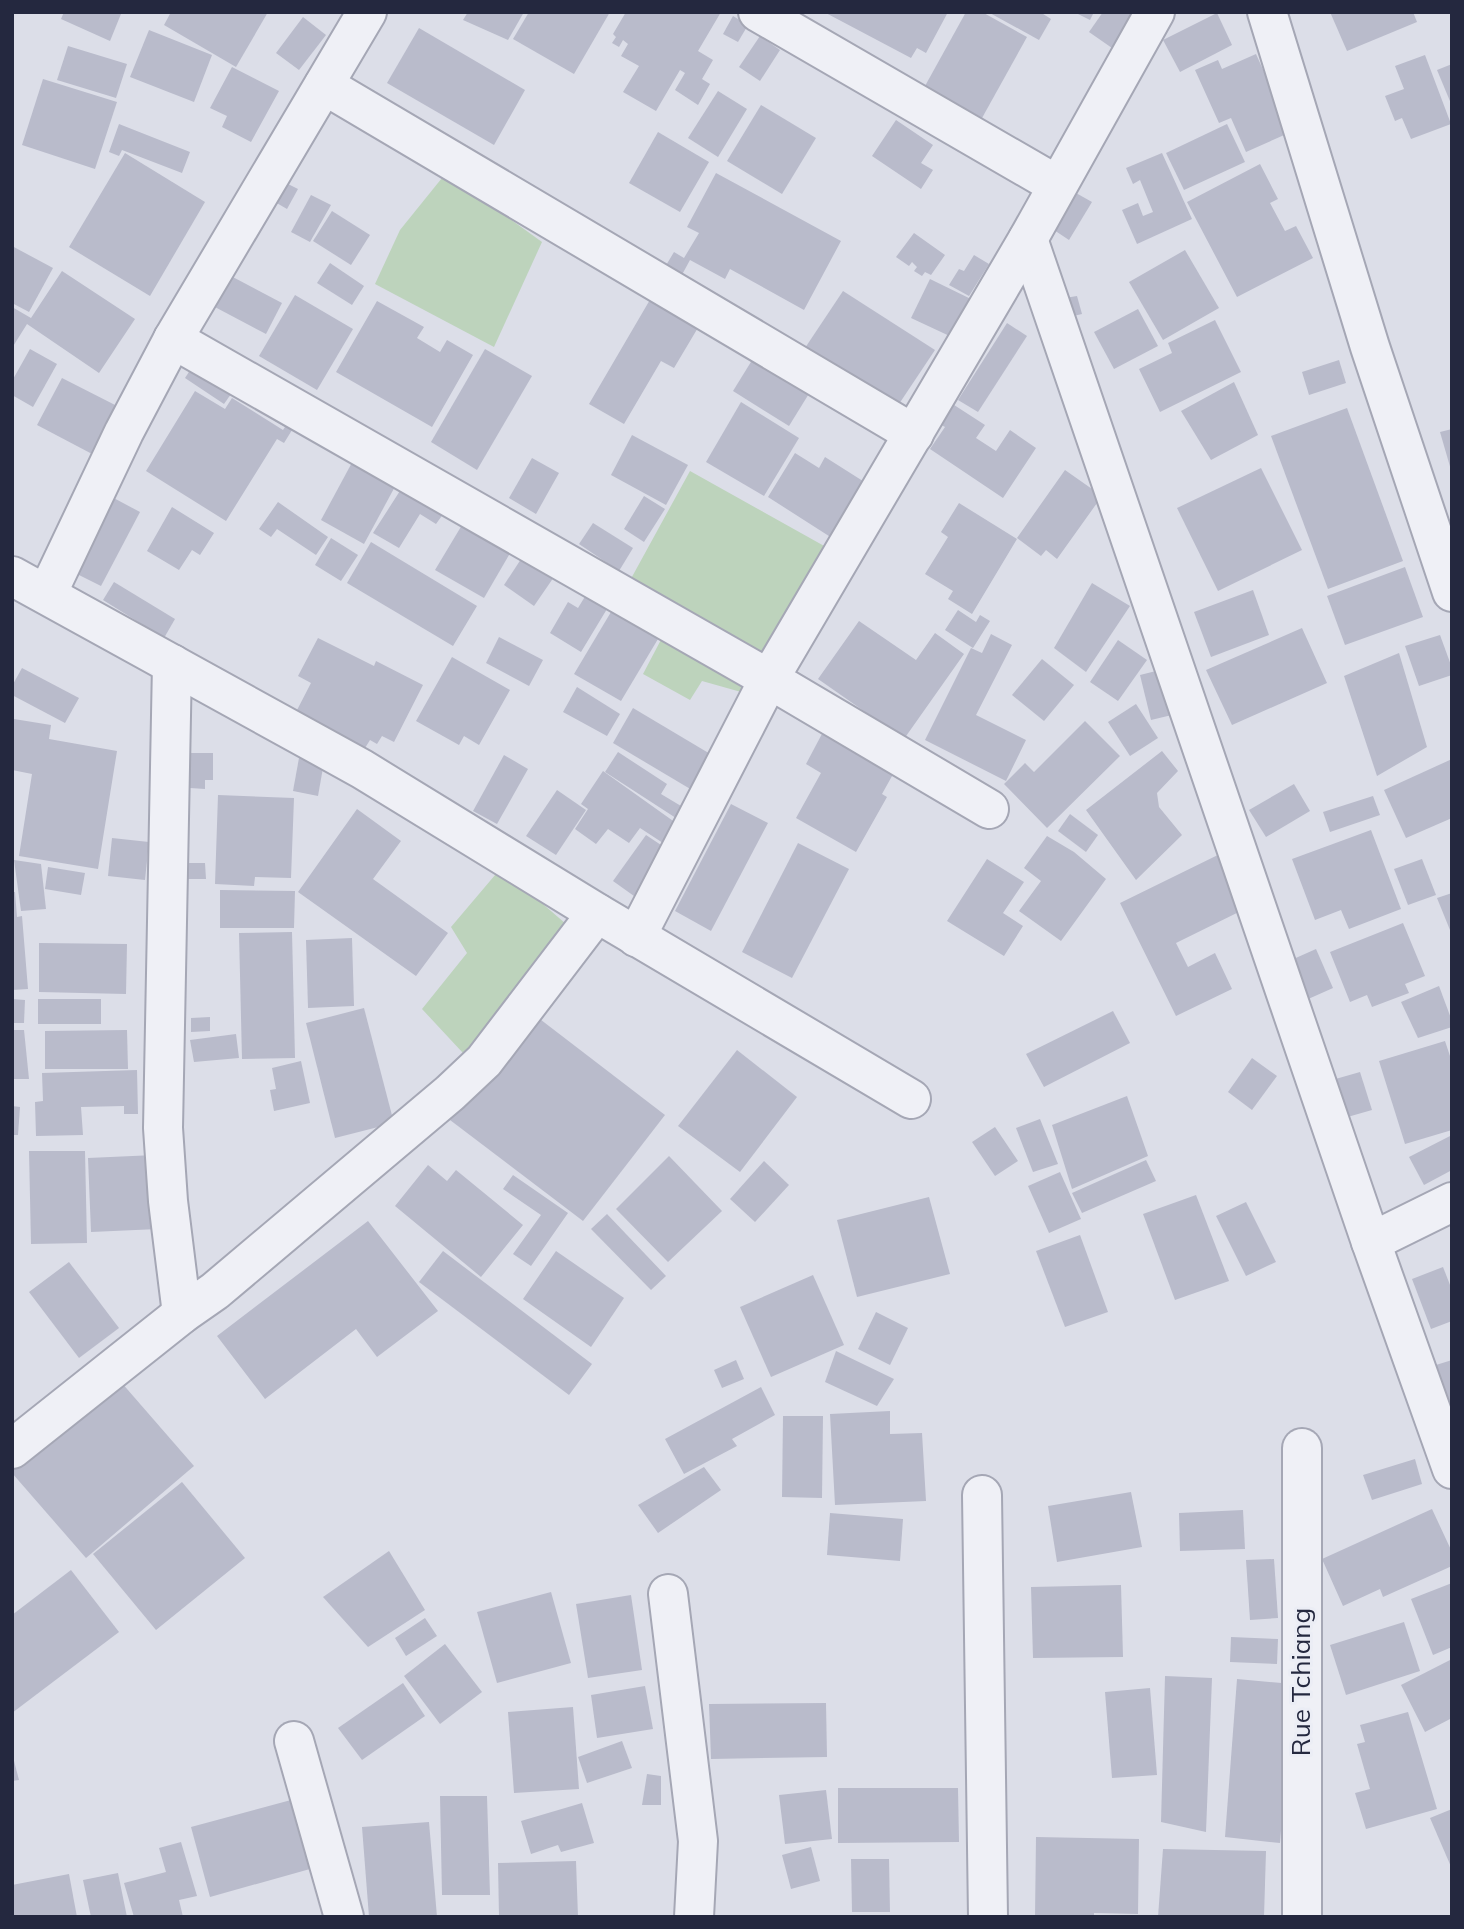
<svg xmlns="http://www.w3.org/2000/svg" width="1464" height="1929" font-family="Mulish,sans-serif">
  <rect width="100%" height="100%" fill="#dcdee8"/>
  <g fill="#bdd3bc">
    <polygon points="446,173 542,242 494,347 375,284 400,230"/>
    <polygon points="690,471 826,547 741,692 702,681 690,700 643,674 664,634 616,606"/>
    <polygon points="501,868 573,930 476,1067 422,1009 467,953 451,927"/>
  </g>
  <g fill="#b9bbcb">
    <polygon points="64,12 118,12 121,14 110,41 61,19"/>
    <polygon points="171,12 268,12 236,67 164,25"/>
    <polygon points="468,12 524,12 508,40 463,20"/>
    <polygon points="529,12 610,12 574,74 513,39"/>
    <polygon points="626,12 721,12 698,51 713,60 702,79 710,84 698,105 675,90 685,73 680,70 656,111 623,92 639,66 621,56 628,44 623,40 619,47 612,43 616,37 613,34"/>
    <polygon points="824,12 948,12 926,53 917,48 911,58"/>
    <polygon points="966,12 982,12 1027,37 982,118 925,86"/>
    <polygon points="988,12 1040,12 1051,19 1039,40"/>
    <polygon points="1074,12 1094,12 1090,20"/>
    <polygon points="1103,12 1128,12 1134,16 1112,48 1089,32"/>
    <polygon points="1330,12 1413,12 1417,22 1347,51"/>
    <polygon points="1217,13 1232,45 1180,72 1163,40"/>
    <polygon points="733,16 748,25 738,42 723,34"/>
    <polygon points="303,17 326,35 299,70 276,53"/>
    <polygon points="419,28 525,90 494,145 387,83"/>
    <polygon points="149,30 212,55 194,102 130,77"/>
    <polygon points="760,36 780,50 760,81 739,67"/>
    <polygon points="68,46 127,64 116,98 57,80"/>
    <polygon points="1256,54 1291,132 1246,152 1231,118 1219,123 1195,70 1218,60 1222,69"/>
    <polygon points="1425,55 1451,124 1411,139 1402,118 1395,121 1385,96 1404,89 1395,66"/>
    <polygon points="1452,64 1452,106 1437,70"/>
    <polygon points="232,67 279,91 251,142 222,127 227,116 210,108"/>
    <polygon points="43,79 117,102 95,169 22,145"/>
    <polygon points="718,91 747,109 718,157 688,138"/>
    <polygon points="761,105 816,138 782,194 727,161"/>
    <polygon points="896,120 933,145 921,163 933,170 921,189 872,156"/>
    <polygon points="119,124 190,152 182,173 122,150 119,156 109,152"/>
    <polygon points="1227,124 1245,162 1184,190 1166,153"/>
    <polygon points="658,132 709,162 680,212 629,183"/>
    <polygon points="125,153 205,202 150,296 69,247"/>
    <polygon points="1162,153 1192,219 1137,244 1122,210 1138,203 1143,216 1153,212 1140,180 1133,184 1126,168"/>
    <polygon points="1260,164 1278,199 1270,203 1285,231 1296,226 1313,258 1237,297 1187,202"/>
    <polygon points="716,173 841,241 804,310 730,269 725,279 690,260 678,282 662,272 674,252 684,258 699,233 687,227"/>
    <polygon points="286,183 298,189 287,209 275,202"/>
    <polygon points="1076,193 1092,202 1069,240 1054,230"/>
    <polygon points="311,195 331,205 310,242 291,232"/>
    <polygon points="332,211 370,235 351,265 313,241"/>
    <polygon points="914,233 945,255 931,275 925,272 922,276 914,271 917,267 912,262 909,266 896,257"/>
    <polygon points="12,246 53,268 29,312 12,303"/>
    <polygon points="1185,250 1219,308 1163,340 1129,282"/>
    <polygon points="974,255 989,264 969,296 949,285 959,269 964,271"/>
    <polygon points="330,263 364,286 352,305 317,283"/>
    <polygon points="62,271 135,319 99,373 27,324 12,348 12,307 31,318"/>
    <polygon points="229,275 282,303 266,334 213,306"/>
    <polygon points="930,279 975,301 956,339 911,318"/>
    <polygon points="843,291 935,350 897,407 805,348"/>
    <polygon points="295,295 353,329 317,390 259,356"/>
    <polygon points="1077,296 1082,314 1069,317 1065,298"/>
    <polygon points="651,298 699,326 674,368 661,361 624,424 589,404"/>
    <polygon points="377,301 424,327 417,338 440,352 447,340 473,355 432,427 336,372"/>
    <polygon points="1138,309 1158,346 1114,369 1094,332"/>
    <polygon points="1215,320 1241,372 1160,412 1139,369 1172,353 1168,343"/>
    <polygon points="1007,323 1027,336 978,412 958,400"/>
    <polygon points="30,349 57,364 33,407 12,395 12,381"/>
    <polygon points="485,349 532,376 477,470 431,442"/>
    <polygon points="754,357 810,392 789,426 733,391"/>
    <polygon points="198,358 238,384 224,404 185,378"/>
    <polygon points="1339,360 1346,383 1309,395 1302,372"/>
    <polygon points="62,378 119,407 94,455 37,425"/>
    <polygon points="1234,382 1258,435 1211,460 1181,411"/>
    <polygon points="195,391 225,409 232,398 283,430 285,427 275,421 280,412 297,422 284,443 277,439 226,521 146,471"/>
    <polygon points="741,402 799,438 764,496 706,462"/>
    <polygon points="951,403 985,425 976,438 996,451 1010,430 1036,448 1003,498 930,449 945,427 938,423"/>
    <polygon points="1347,408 1403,561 1328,589 1271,436"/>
    <polygon points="1452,429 1452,469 1451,470 1440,432"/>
    <polygon points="632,435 688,465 666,505 611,475"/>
    <polygon points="795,453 819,468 825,457 866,483 832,538 768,497"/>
    <polygon points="355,457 398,481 364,544 321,520"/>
    <polygon points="532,458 559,473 536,514 509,498"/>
    <polygon points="1261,468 1302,550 1218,591 1177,508"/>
    <polygon points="1065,470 1102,496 1057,559 1046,550 1041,556 1017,538"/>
    <polygon points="405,483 446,510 436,524 420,514 399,548 373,533"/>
    <polygon points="108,495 140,512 101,586 67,569"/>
    <polygon points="644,496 665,509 644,542 624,529"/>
    <polygon points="278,502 328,537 316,555 277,529 271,537 259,529"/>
    <polygon points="959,503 1017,539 972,614 948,599 953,591 925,574 948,537 941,532"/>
    <polygon points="172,507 214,533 200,555 192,550 179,570 147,551"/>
    <polygon points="465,520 513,548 484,598 435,570"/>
    <polygon points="593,523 633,548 619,571 579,544"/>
    <polygon points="331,538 358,555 341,581 315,565"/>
    <polygon points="371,542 477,606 453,646 347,583"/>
    <polygon points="525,553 556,574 534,606 504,585"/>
    <polygon points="1405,567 1423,617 1345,645 1327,596"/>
    <polygon points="114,582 175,619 164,638 103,600"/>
    <polygon points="1092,583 1130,606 1086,672 1054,648"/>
    <polygon points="589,590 610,604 581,652 550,633 568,602 578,608"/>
    <polygon points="1253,590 1269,635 1211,657 1194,612"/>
    <polygon points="958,610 976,622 980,615 990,621 973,648 945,630"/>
    <polygon points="611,612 658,639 621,701 574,674"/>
    <polygon points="859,621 916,660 935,633 964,654 904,739 818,679"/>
    <polygon points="1302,628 1327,683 1232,725 1206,670"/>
    <polygon points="991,634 1012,645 976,715 1026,740 1006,781 925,740 971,648 982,653"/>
    <polygon points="1440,635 1452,668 1452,675 1419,686 1405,646"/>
    <polygon points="499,637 543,660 529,686 486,663"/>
    <polygon points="318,638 374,666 376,661 423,685 394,742 382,736 377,744 370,740 365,748 296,712 311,683 298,676"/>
    <polygon points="1118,640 1147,660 1118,701 1090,682"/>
    <polygon points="1399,653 1427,747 1377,776 1344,676"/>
    <polygon points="452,657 510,690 479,745 464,736 459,745 416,721"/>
    <polygon points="1042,659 1074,685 1044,721 1012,695"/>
    <polygon points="22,668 79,698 65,723 12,695 12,686"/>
    <polygon points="1164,669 1176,714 1151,720 1140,675"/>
    <polygon points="577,687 620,714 607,736 563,712"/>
    <polygon points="1136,704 1158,738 1130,756 1108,722"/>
    <polygon points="633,708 717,758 697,793 613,743"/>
    <polygon points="14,719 51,725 49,739 117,751 98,869 19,856 32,774 12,770"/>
    <polygon points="1085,721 1120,756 1047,828 1004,784 1025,763 1034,772"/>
    <polygon points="823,732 901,760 882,794 887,797 856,852 796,818 821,773 806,764"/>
    <polygon points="1162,751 1178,771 1157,793 1159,807 1182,835 1136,880 1086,810"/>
    <polygon points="618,752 667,784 661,794 686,809 679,820 605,772"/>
    <polygon points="190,753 213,753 213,780 205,780 205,789 190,788"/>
    <polygon points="504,755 528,769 497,824 473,811"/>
    <polygon points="299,758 324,762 318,796 293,791"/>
    <polygon points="1452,759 1452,818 1406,838 1384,790"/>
    <polygon points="603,771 676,823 663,843 640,828 629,843 608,829 596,844 575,829 588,809 581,804"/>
    <polygon points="1294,784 1310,811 1266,837 1249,810"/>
    <polygon points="557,790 586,810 556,855 526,836"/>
    <polygon points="218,795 294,798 291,878 255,877 254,886 215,884"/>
    <polygon points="1373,796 1380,815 1330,832 1323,812"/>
    <polygon points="731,804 768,823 711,931 675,911"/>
    <polygon points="357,809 401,841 373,879 448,933 416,976 298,892"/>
    <polygon points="1070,814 1098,835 1086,852 1058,831"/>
    <polygon points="1371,830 1401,909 1349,929 1341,910 1315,920 1292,859"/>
    <polygon points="646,835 667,849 634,896 613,881"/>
    <polygon points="1047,836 1074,852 1106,879 1061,941 1019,911 1041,881 1024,868"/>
    <polygon points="112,838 149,842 145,880 108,876"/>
    <polygon points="798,843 849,869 792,978 742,952"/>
    <polygon points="1226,851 1253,905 1176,943 1188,967 1215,953 1232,989 1176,1016 1120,903"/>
    <polygon points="987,859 1024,882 1003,913 1023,926 1004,956 947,921"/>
    <polygon points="1422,859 1436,895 1408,905 1394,869"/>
    <polygon points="14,860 41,864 46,909 21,911"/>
    <polygon points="186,863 205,863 206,879 186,879"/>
    <polygon points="48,867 85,873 81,895 45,889"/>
    <polygon points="220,890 295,891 294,928 220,928"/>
    <polygon points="12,892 15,892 17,917 22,916 28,989 12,990"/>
    <polygon points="1452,893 1452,935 1437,898"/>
    <polygon points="1403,923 1425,976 1405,984 1409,993 1372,1007 1367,995 1350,1002 1330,952"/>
    <polygon points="292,932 295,1058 242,1059 239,933"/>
    <polygon points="352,938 354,1006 308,1008 306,940"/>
    <polygon points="39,943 127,944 126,994 39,992"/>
    <polygon points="1316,949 1333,988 1306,1000 1289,961"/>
    <polygon points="1439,986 1452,1021 1452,1027 1418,1038 1401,1002"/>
    <polygon points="12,999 25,1000 24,1023 12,1023"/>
    <rect x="38" y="999" width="63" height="25"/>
    <polygon points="364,1008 394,1123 335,1138 306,1023"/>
    <polygon points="1113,1011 1130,1043 1044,1087 1026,1054"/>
    <polygon points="532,1013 665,1115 583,1221 450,1120"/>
    <polygon points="210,1017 210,1031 191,1032 191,1018"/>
    <polygon points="12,1030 24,1030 29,1079 12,1079"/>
    <polygon points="127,1030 128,1069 45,1069 45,1031"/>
    <polygon points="236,1034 239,1058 194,1062 190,1040"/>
    <polygon points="1445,1041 1452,1062 1452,1130 1405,1144 1379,1061"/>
    <polygon points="737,1050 797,1097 740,1172 678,1126"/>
    <polygon points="1252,1058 1277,1076 1252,1110 1228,1092"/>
    <polygon points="301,1061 310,1103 274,1111 270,1090 276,1089 272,1068"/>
    <polygon points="137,1070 138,1114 124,1114 124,1106 81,1107 83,1135 36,1136 35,1102 43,1101 42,1073"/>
    <polygon points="1360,1072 1372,1110 1344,1118 1332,1080"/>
    <polygon points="1127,1096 1148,1156 1072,1189 1052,1125"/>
    <polygon points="12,1106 20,1107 18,1135 12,1135"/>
    <polygon points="1040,1119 1058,1164 1033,1172 1016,1128"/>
    <polygon points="995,1127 1018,1161 995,1176 972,1142"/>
    <polygon points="1452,1135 1452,1170 1424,1185 1409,1157"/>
    <polygon points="29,1151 85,1151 87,1243 31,1244"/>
    <polygon points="155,1155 158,1229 91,1232 88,1158"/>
    <polygon points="669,1156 722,1211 668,1262 616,1209"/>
    <polygon points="1146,1160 1156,1181 1082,1213 1072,1193"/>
    <polygon points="764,1161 789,1185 755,1222 730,1199"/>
    <polygon points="428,1165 447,1181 456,1170 523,1225 481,1277 395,1206"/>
    <polygon points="1060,1172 1081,1219 1049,1233 1028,1186"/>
    <polygon points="513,1175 568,1213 531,1266 513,1254 541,1215 503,1189"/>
    <polygon points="1196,1195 1229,1281 1175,1300 1143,1214"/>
    <polygon points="929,1197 950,1274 857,1297 837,1220"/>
    <polygon points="1246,1202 1276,1262 1246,1276 1216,1216"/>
    <polygon points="607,1214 666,1276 651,1290 591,1229"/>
    <polygon points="368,1221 438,1311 377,1357 356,1329 265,1399 217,1336"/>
    <polygon points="1080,1235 1108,1312 1065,1327 1036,1251"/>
    <polygon points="443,1251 592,1364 569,1395 419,1282"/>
    <polygon points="556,1251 624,1298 591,1347 523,1299"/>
    <polygon points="69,1262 119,1328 79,1358 29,1292"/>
    <polygon points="1443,1267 1452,1290 1452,1321 1431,1329 1412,1279"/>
    <polygon points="813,1275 844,1345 771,1377 740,1307"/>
    <polygon points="876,1312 908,1328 890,1365 858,1349"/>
    <polygon points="836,1351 894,1379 877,1406 825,1382"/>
    <polygon points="736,1360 744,1379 722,1388 714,1370"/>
    <polygon points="1452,1360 1452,1400 1449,1401 1436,1365"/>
    <polygon points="114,1374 194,1466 86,1558 12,1473 12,1461"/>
    <polygon points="761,1387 775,1415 732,1439 737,1446 684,1474 665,1439"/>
    <polygon points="890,1411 890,1434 922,1433 926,1501 835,1505 830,1414"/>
    <polygon points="783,1416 823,1416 822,1498 782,1497"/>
    <polygon points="1415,1459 1422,1484 1372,1500 1363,1475"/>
    <polygon points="704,1467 721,1490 658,1533 638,1505"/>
    <polygon points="182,1482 245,1558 156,1630 93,1554"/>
    <polygon points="1131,1492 1142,1547 1057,1562 1048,1506"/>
    <polygon points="1432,1509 1452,1552 1452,1566 1383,1597 1380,1589 1343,1606 1322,1559"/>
    <polygon points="1243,1510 1245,1549 1180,1551 1179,1513"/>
    <polygon points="830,1513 903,1519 900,1561 827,1555"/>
    <polygon points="389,1551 425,1610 368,1647 323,1597"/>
    <polygon points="1274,1559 1278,1618 1250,1620 1246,1560"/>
    <polygon points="71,1570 119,1632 12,1713 12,1615"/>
    <polygon points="1452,1583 1452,1647 1433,1655 1411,1599"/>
    <polygon points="1121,1585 1123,1657 1033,1658 1031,1587"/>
    <polygon points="551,1592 571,1663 497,1683 477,1612"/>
    <polygon points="631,1595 642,1670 588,1678 576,1604"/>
    <polygon points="425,1618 437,1636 406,1656 395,1638"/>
    <polygon points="1404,1622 1420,1671 1346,1695 1330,1645"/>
    <polygon points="1231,1637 1278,1639 1277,1664 1230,1662"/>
    <polygon points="445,1644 482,1692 440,1724 404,1676"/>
    <polygon points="1452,1659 1452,1718 1425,1732 1401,1685"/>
    <polygon points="1165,1676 1212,1678 1206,1832 1161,1822"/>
    <polygon points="1237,1679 1293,1684 1280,1843 1225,1837"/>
    <polygon points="403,1683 425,1716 362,1760 338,1728"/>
    <polygon points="645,1686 653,1729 597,1738 591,1695"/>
    <polygon points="1150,1688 1157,1775 1112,1778 1105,1692"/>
    <polygon points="826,1703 827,1757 711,1759 709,1704"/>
    <polygon points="573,1707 579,1789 514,1793 508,1712"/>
    <polygon points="1408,1712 1437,1809 1366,1829 1355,1793 1370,1789 1357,1744 1365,1742 1360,1725"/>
    <polygon points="622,1741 632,1768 587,1783 578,1757"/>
    <polygon points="13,1757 19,1780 12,1781 12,1758"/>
    <polygon points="647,1774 661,1776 661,1805 642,1805"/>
    <polygon points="838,1788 958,1788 959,1842 838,1843"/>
    <polygon points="826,1790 832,1839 785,1844 779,1795"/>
    <polygon points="440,1796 487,1796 490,1895 442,1895"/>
    <polygon points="291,1800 310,1869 210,1897 191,1827"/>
    <polygon points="582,1803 594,1843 561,1852 558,1845 531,1854 521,1821"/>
    <polygon points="1452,1809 1452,1869 1430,1818"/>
    <polygon points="429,1822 437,1917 369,1917 362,1827"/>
    <polygon points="1036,1837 1139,1839 1138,1914 1094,1913 1094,1917 1035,1917"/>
    <polygon points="181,1842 197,1896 179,1900 183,1917 134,1917 124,1883 166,1872 159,1848"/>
    <polygon points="811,1847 820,1881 791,1889 782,1855"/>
    <polygon points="1163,1849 1266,1851 1264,1917 1158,1917"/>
    <polygon points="851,1859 889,1859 890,1912 852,1912"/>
    <polygon points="576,1861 578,1917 499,1917 498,1863"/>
    <polygon points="118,1873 127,1917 91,1917 83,1880"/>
    <polygon points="69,1874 77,1917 12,1917 12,1885"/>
  </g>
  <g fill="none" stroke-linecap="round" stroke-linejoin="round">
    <defs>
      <g id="minor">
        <polyline points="758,12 1057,185"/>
        <polyline points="1267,12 1370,347 1452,592"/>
        <polyline points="324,85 914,434"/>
        <polyline points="1028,239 1371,1242 1452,1469"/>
        <polyline points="173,339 769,679 989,809"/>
        <polyline points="12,576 362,769 597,913 911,1099"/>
        <polyline points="47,594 124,432 173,339 367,12"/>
        <polyline points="172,664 163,1128 168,1201 182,1314"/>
        <polyline points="636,937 769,679 1028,239 1155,12"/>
        <polyline points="1371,1242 1452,1202"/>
        <polyline points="1302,1448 1302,1917"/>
        <polyline points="12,1449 182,1314 215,1291 450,1093 484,1061 597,913"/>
        <polyline points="982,1495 988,1917"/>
        <polyline points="668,1594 698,1841 694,1917"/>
        <polyline points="294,1741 344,1917"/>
      </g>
    </defs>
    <use href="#minor" stroke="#a5a7b5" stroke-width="42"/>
    <use href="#minor" stroke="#eff0f6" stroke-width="38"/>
  </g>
  <g text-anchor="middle" stroke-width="6" stroke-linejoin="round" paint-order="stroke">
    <g font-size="26" fill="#24283f" stroke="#ebedf5">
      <text transform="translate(1301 1682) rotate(-90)" y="9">Rue Tchiang</text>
    </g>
  </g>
  <rect width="1464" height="1929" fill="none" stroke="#24283f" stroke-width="28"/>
</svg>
